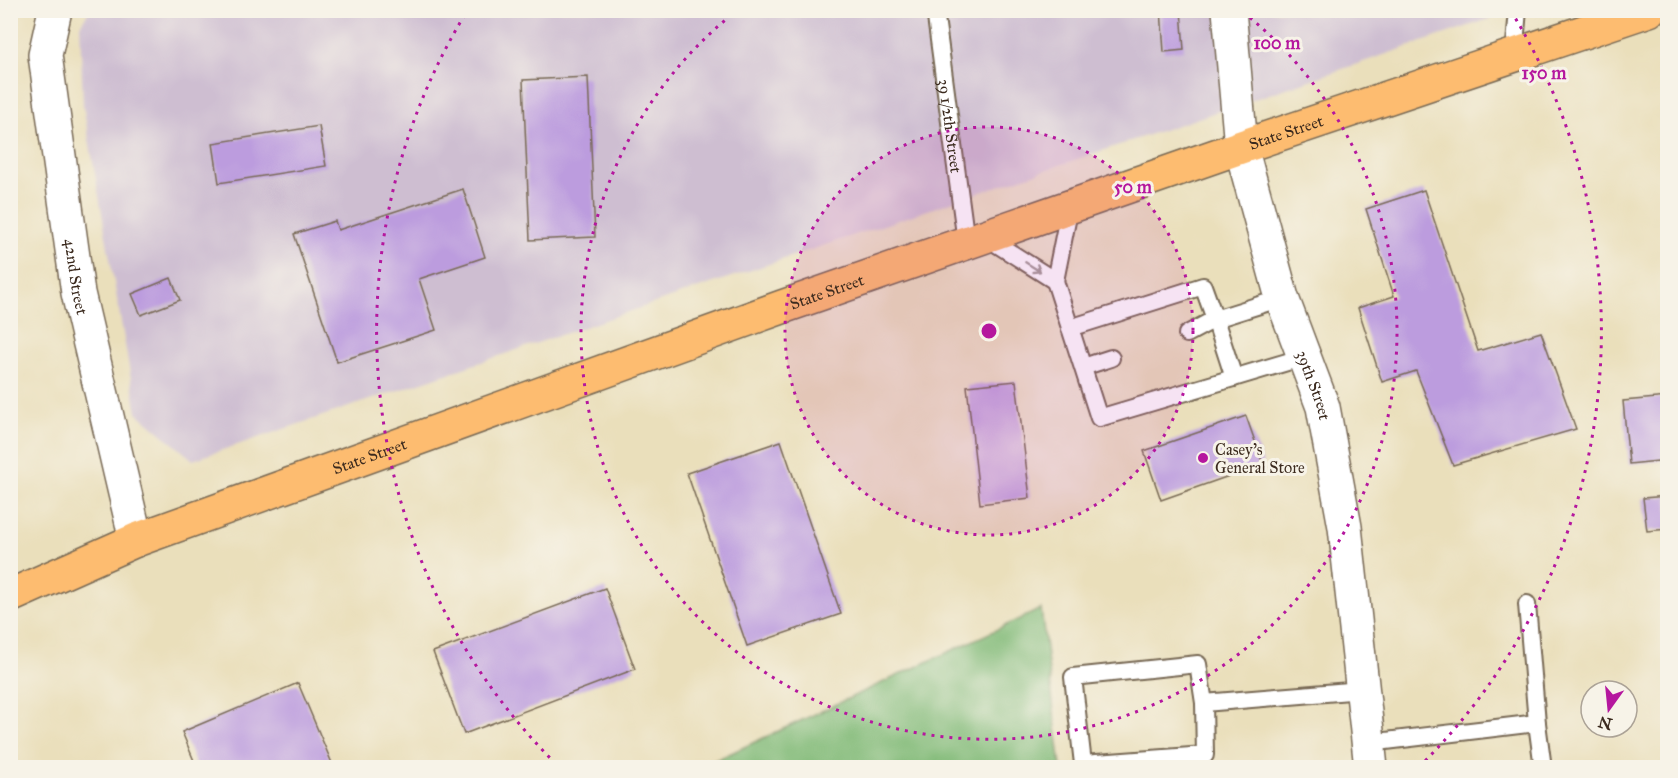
<svg xmlns="http://www.w3.org/2000/svg" width="1678" height="778" font-family="'IM FELL Great Primer',serif">
  <rect width="100%" height="100%" fill="#f7f3e8"/>
  <filter id="ink" filterUnits="userSpaceOnUse"><feTurbulence type="fractalNoise" baseFrequency=".0167" numOctaves="2"/><feDisplacementMap in="SourceGraphic" scale="12" xChannelSelector="R" yChannelSelector="G"/><feConvolveMatrix kernelMatrix="1 2 1 2 8 2 1 2 1" color-interpolation-filters="sRGB"/></filter>
  <filter id="wash" filterUnits="userSpaceOnUse"><feTurbulence type="fractalNoise" baseFrequency=".008" numOctaves="4" result="noise"/><feDisplacementMap in="SourceGraphic" scale="24" xChannelSelector="R" yChannelSelector="G"/><feGaussianBlur stdDeviation="1.35" result="paint"/><feColorMatrix in="noise" values="0 0 0 0 0 0 0 0 0 0 0 0 0 0 0 0 0 1.4 0 .05"/><feComposite in="paint" operator="in"/></filter>
  <g filter="url(#wash)">
    <rect width="100%" height="100%" fill="#eadfbb"/>
    <polygon fill="#cebed1" points="90,10 1513,11 193,460 137,413 83,105 80,25"/>
    <polygon fill="#84bc7a" stroke="#60734c" stroke-width="1.5" points="1041,609 1061,767 701,767"/>
    <g id="blocks">
      <g fill="#bc9cde">
        <polygon points="1072,10 1115,10 1115,12 1072,15"/>
        <polygon points="1161,10 1181,10 1184,50 1164,52"/>
        <polygon points="588,77 595,237 530,240 523,80"/>
        <polygon points="319,126 326,166 219,183 213,143"/>
        <polygon points="463,189 485,257 419,279 436,330 337,362 294,234 335,221 338,230"/>
        <polygon points="1424,190 1478,351 1541,332 1576,429 1453,465 1416,371 1382,382 1358,308 1394,296 1366,209"/>
        <polygon points="171,278 180,300 141,315 132,294"/>
        <polygon points="1016,381 1030,498 980,504 967,386"/>
        <polygon points="1668,397 1668,460 1629,464 1623,401"/>
        <polygon points="1246,416 1263,464 1161,500 1144,451"/>
        <polygon points="781,441 841,614 747,646 687,473"/>
        <polygon points="1668,496 1668,529 1647,531 1643,498"/>
        <polygon points="605,588 635,669 464,734 433,652"/>
        <polygon points="298,683 334,768 197,768 182,732"/>
      </g>
    </g>
  </g>
  <g filter="url(#ink)">
    <use href="#blocks" fill-opacity="0" stroke="#786955" stroke-width="1.5"/>
    <g fill="none" stroke-linecap="round" stroke-linejoin="round">
      <defs>
        <g id="service">
          <path id="s1" d="M935 10 966 242"/>
          <polyline points="1514,55 1518,10"/>
          <polyline points="984,236 1055,281 1070,206"/>
          <polyline points="1055,281 1099,418 1304,357"/>
          <polyline points="1070,328 1203,286 1215,319 1187,334"/>
          <polyline points="1083,367 1111,358"/>
          <polyline points="1234,378 1215,319 1282,298"/>
          <polyline points="1527,604 1537,723"/>
          <polyline points="1204,703 1198,664 1073,677 1083,764 1205,755 1204,703 1362,690"/>
          <polyline points="1369,743 1537,723 1543,768"/>
        </g>
        <g id="minor">
          <path id="s2" d="M55 10 45 55 78 293 136 540"/>
          <path id="s3" d="M1229 10 1241 147 1282 298 1323 407 1345 527 1371 768"/>
        </g>
        <g id="primary">
          <path id="s4" d="M10 596 136 540 782 307 1241 147 1649 10"/>
        </g>
      </defs>
      <use href="#service" stroke="#786955" stroke-width="20"/>
      <use href="#minor" stroke="#786955" stroke-width="36"/>
      <use href="#primary" stroke="#786955" stroke-width="36"/>
      <use href="#service" stroke="#fff" stroke-width="16"/>
      <use href="#minor" stroke="#fff" stroke-width="33"/>
      <use href="#primary" stroke="#fdbc70" stroke-width="33"/>
    </g>
    <defs><path id="oneway-shaft" d="M-6 0H5M1.5-3L5.5 0L1.5 3" fill="none" stroke-width="1.6" stroke-linecap="round" stroke-linejoin="round" transform="scale(1.5)"/></defs>
    <use stroke="#a79f9a" href="#oneway-shaft" transform="translate(1033 267) rotate(32)"/>
  </g>
  <circle cx="989" cy="331" r="204" fill="#b5179e" fill-opacity=".12"/>
  <g fill="none" stroke="#b5179e" stroke-width="3" stroke-dasharray="3 6">
    <circle cx="989" cy="331" r="204"/>
    <path d="M1243 12A408 408 0 1 1 735 12"/>
    <path d="M556 764A612 612 0 0 1 467 11M1511 11A612 612 0 0 1 1422 764"/>
  </g>
  <circle fill="#b5179e" stroke="#f7f3e8" stroke-width="2" cx="1203" cy="458" r="6"/>
  <g text-anchor="middle" stroke-width="6" stroke-linejoin="round" paint-order="stroke">
    <g font-size="16" fill="#3b2a1e" stroke="#f7f3e8">
      <text dy="6" stroke="none"><textPath href="#s1" startOffset="117">39 1/2th Street</textPath></text>
      <text dy="6" stroke="none"><textPath href="#s4" startOffset="1358">State Street</textPath></text>
      <text dy="6" stroke="none"><textPath href="#s2" startOffset="270">42nd Street</textPath></text>
      <text dy="6" stroke="none"><textPath href="#s4" startOffset="872">State Street</textPath></text>
      <text dy="6" stroke="none"><textPath href="#s3" startOffset="387">39th Street</textPath></text>
      <text dy="6" stroke="none"><textPath href="#s4" startOffset="386">State Street</textPath></text>
    </g>
    <g font-size="16" fill="#3b2a1e" stroke="#f7f3e8" text-anchor="start">
      <text x="1215" y="455">Casey's<tspan x="1215" dy="18">General Store</tspan></text>
    </g>
  </g>
  <circle cx="989" cy="331" r="9" fill="#b5179e" stroke="#f7f3e8" stroke-width="3"/>
  <g font-size="18" text-anchor="middle" font-weight="bold" fill="#b5179e" stroke="#f7f3e8" stroke-width="6" stroke-linejoin="round" paint-order="stroke">
    <text x="1277" y="49">100 m</text>
    <text x="1544" y="79">150 m</text>
    <text x="1133" y="193">50 m</text>
  </g>
  <rect width="1678" height="778" fill="none" stroke="#f7f3e8" stroke-width="36"/>
  <g transform="translate(1609 709) rotate(195)"><circle r="28" fill="#f7f3e8" stroke="#aca397" stroke-width="1.5"/>
  <path d="M0-4.5L10 22L0 15L-10 22Z" fill="#b5179e"/>
  <text y="-9" font-size="16" font-weight="bold" text-anchor="middle" fill="#3b2a1e">N</text>
  </g>
</svg>
